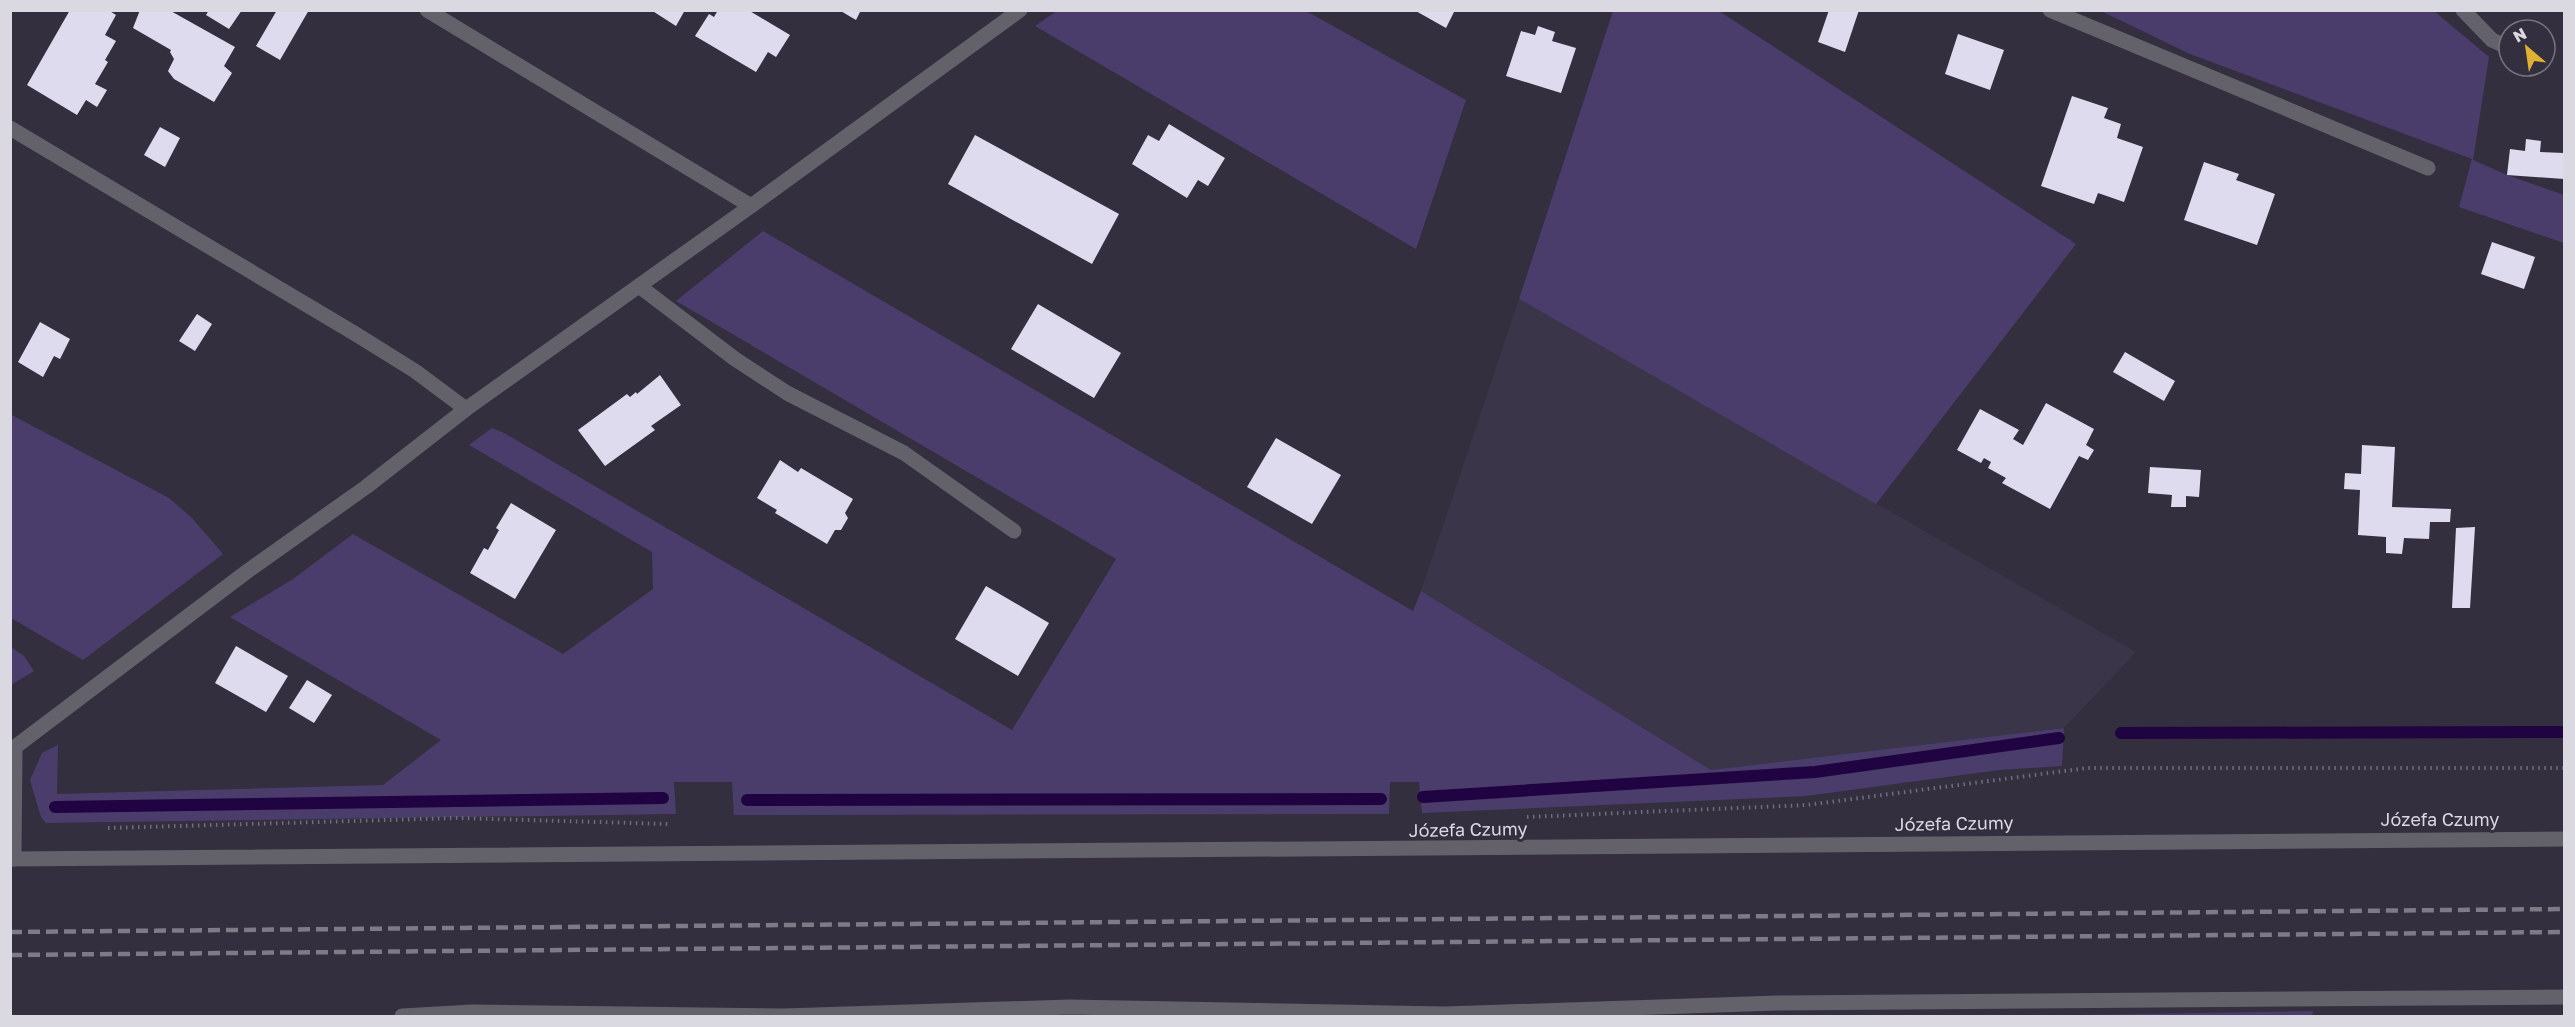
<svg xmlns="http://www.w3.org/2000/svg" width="2575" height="1027" font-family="'Golos Text',sans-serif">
  <rect width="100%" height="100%" fill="#332f3e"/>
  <polygon fill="#3b354a" points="1519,299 2136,652 2064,728 1711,770 1421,591"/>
  <g fill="#4a3d6b">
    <polygon points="1058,10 1306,11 1466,100 1416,249 1035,26"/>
    <polygon points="1613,11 1719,11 2076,244 1876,504 1519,299"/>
    <polygon points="2101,11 2434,11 2489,57 2473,160 2507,175 2564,195 2564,243 2459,207 2472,159 2190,54"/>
    <polygon points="763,231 1413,611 1421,591 1711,770 2064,728 2062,766 1999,770 1806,796 1422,813 1419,782 1390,782 1389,814 734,815 732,782 674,782 676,814 46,823 41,817 30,780 42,753 58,745 57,794 383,785 441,740 230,617 293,579 353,534 563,654 653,589 652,552 469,445 492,428 504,433 1012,730 1116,559 676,301"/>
    <polygon points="10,414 169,498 192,518 223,554 83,660 11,618"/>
    <polygon points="11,647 24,656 34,671 11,685"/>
    <polygon points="2313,1011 2312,1016 2015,1016"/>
  </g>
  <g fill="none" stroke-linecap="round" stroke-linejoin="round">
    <g stroke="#1f0441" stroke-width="12">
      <polyline points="2121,733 2564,732"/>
      <polyline points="1423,797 1815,772 2059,738"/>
      <polyline points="747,800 1381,799"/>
      <polyline points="55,807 663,798"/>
    </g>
  </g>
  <g fill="#dfdbee">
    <polygon points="70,10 108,10 116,15 105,35 116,41 105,60 108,62 95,84 107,90 97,107 86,100 77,115 27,85"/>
    <polygon points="140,10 169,10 235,47 224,66 232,73 214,102 174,79 168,71 174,59 170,52 171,50 133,28"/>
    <polygon points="209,10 242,10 229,29 206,15"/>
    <polygon points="277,10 309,10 280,60 256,46"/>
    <polygon points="651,10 685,10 676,26"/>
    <polygon points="718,10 748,10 790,35 776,57 768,52 756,72 695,36 709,14 714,17"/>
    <polygon points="839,10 861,10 856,20"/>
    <polygon points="1414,10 1455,10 1446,28"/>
    <polygon points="1829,10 1859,10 1845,52 1818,42"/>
    <polygon points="1538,26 1555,32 1552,41 1576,48 1561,93 1506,76 1521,31 1535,35"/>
    <polygon points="1958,34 2004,50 1990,90 1945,74"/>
    <polygon points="2072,96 2108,108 2104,118 2121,124 2117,138 2143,147 2124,202 2098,193 2094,204 2041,186"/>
    <polygon points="1169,124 1225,158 1208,186 1198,180 1187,198 1132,164 1148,135 1159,141"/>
    <polygon points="160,127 180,138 165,167 144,155"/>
    <polygon points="975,135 1119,214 1092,264 948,184"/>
    <polygon points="2526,139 2541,141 2540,152 2564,153 2564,179 2507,175 2510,149 2525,151"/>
    <polygon points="2204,162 2239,174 2236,180 2275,194 2257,245 2184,220"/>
    <polygon points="2492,242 2535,257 2524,289 2481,274"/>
    <polygon points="1038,304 1121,353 1094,398 1011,349"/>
    <polygon points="197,314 212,324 195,351 179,341"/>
    <polygon points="40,322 70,339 60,359 54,356 43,377 18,362"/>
    <polygon points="2125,352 2175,381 2164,401 2113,372"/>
    <polygon points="660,375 681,405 651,426 655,430 605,466 578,430 627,394 630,397 636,392 637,394"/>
    <polygon points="2046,403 2094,429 2086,445 2094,450 2088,460 2079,456 2050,509 2002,483 2006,478 1988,468 1991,462 1984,458 1981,463 1957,450 1980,409 2019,430 2013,439 2023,445"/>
    <polygon points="1276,438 1341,475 1312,524 1247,487"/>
    <polygon points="2362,445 2395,447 2392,507 2451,509 2450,522 2430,522 2429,539 2404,538 2402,554 2386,553 2386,537 2358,535 2360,490 2344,489 2345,473 2361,474"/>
    <polygon points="780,460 798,472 801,468 853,499 845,513 848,518 841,530 835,530 827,544 775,513 777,510 757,498"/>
    <polygon points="2150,467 2201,470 2199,497 2186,496 2186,507 2171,507 2172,495 2148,493"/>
    <polygon points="511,503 556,530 515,599 470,573 484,548 488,550 499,530 496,528"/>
    <polygon points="2475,527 2470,608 2452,608 2456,528"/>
    <polygon points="986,586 1049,623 1018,676 955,639"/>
    <polygon points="236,646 288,676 266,712 215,683"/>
    <polygon points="307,680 332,695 314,723 289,708"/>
  </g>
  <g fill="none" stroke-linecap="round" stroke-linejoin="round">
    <g stroke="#706d7a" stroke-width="4" stroke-dasharray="1.5 4.5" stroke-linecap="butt">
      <polyline points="1527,817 1807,805 2087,768 2564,768"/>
      <polyline points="108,828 457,818 668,824"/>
    </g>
    <g stroke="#636169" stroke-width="15">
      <polyline points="427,10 751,206"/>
      <polyline points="2050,10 2428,168"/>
      <polyline points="2463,10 2492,40 2509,48"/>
      <polyline points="10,128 354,333 415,371 466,409"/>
      <polyline points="639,286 735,359 787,393 904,453 1014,531"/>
    </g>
    <g stroke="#636169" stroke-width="15">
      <polyline points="10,859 2564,839"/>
      <polyline points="14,859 15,747 249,570 366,487 466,409 751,206 1020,10"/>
      <polyline points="402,1016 472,1012 783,1016 1069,1007 1445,1014 1778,1003 2564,997"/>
    </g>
    <g stroke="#7e7b87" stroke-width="4.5" stroke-dasharray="12 6" stroke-linecap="butt">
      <polyline points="10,932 2564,909"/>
      <polyline points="10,955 2564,932"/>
    </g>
  </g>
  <g text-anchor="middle" stroke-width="6" stroke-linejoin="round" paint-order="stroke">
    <g font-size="18" fill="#dad8e1" stroke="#332f3e">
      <text x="2440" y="826">Józefa Czumy</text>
      <text transform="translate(1954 824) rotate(-1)" y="6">Józefa Czumy</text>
      <text transform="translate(1468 830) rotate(-1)" y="6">Józefa Czumy</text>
    </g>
  </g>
  <rect width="2575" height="1027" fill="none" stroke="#dad8e1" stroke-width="24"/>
  <g transform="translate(2527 48) rotate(331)"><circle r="28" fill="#332f3e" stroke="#76737f" stroke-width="1.5"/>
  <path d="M0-4.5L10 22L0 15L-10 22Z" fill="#e0b034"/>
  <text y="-9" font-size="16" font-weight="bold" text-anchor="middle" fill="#dad8e1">N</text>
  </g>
</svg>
